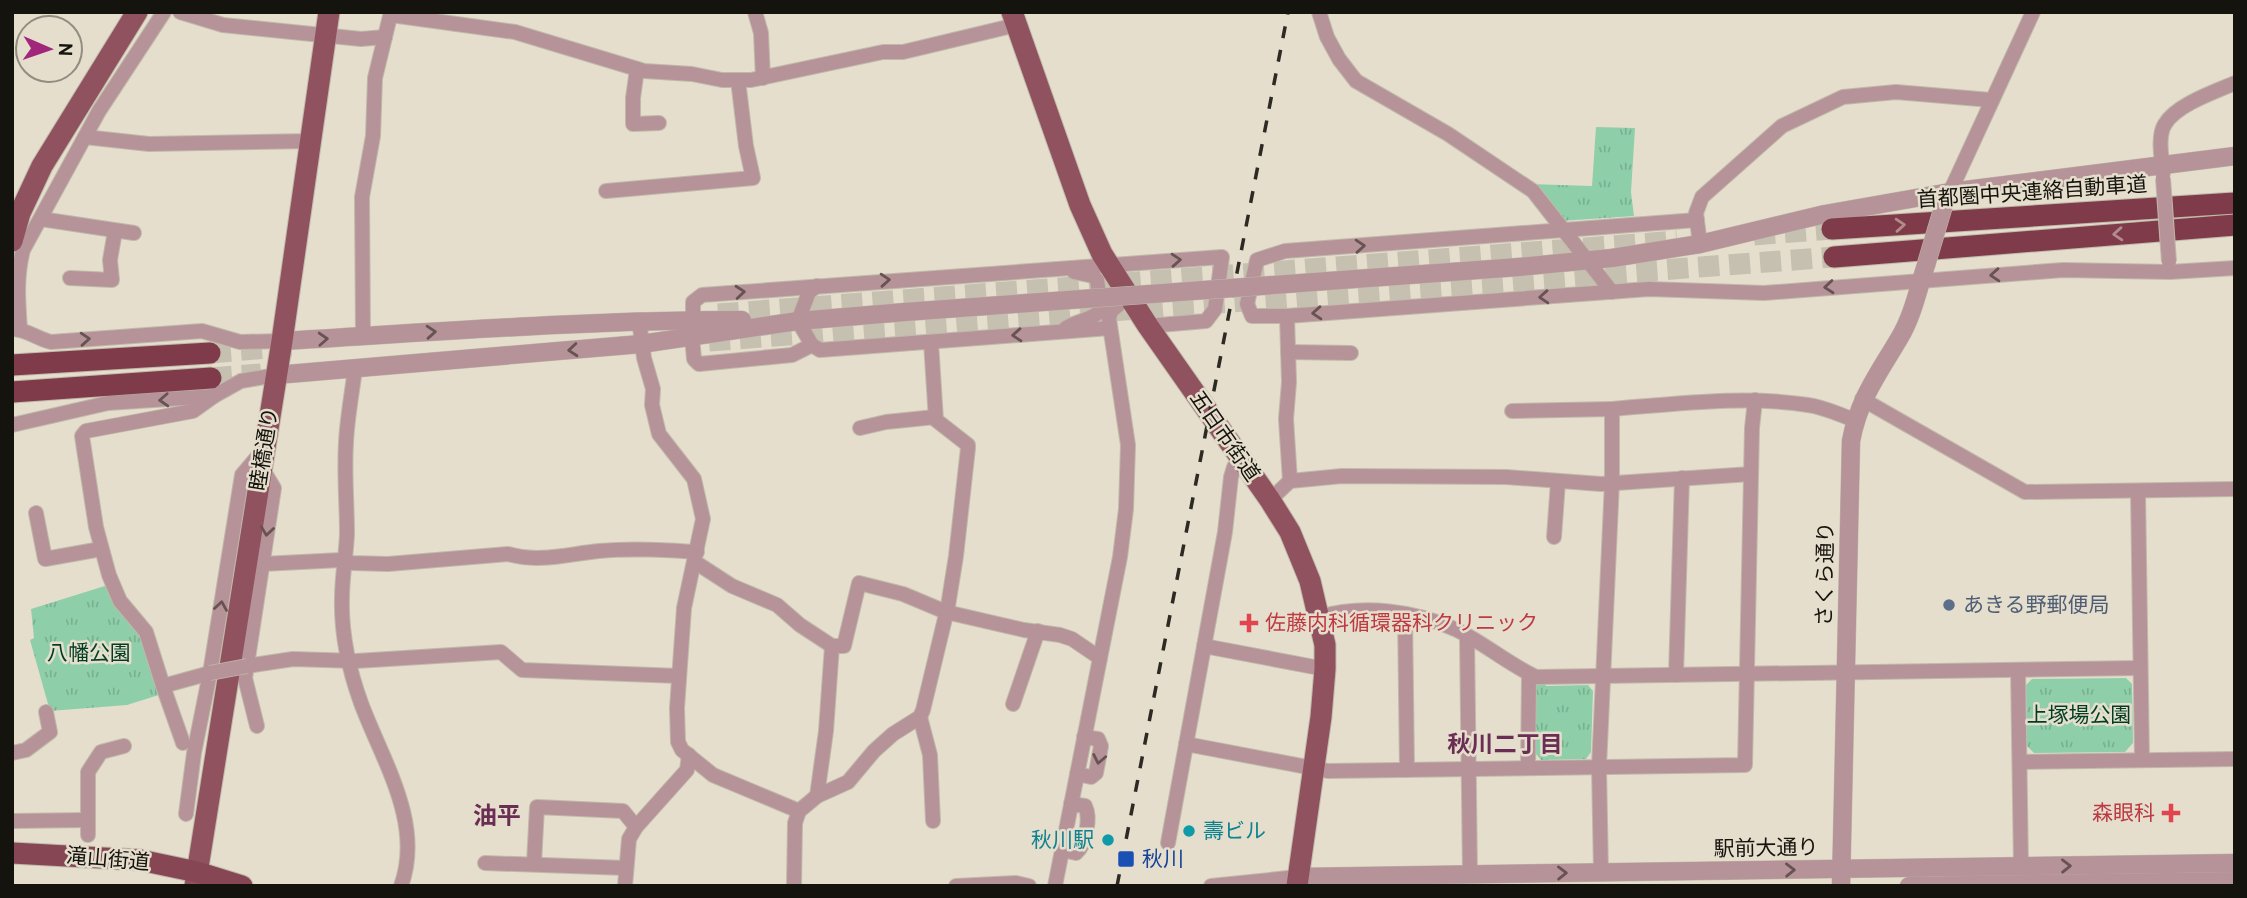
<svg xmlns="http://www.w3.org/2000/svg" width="2247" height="898" font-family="Overpass,'Noto Sans JP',sans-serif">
  <defs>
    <pattern id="park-tufts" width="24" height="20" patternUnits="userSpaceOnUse" patternTransform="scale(1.75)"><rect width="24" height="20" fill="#8ecfaa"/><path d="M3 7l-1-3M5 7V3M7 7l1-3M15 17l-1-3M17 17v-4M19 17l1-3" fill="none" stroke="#7ab191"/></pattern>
  </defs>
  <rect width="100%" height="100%" fill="#e5decd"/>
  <g fill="url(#park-tufts)">
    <polygon points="1596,127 1635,128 1631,192 1634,216 1561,221 1529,184 1592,186"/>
    <polygon points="108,585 142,635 162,694 127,705 50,711 30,640 34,638 31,609"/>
    <polygon points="2126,678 2132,684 2133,743 2125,752 2034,753 2027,746 2026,685 2032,679"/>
    <polygon points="1536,683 1545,683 1546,686 1588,685 1593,691 1591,752 1586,759 1541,760 1536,754 1536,699 1533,687"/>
  </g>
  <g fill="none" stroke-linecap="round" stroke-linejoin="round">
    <g stroke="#c6c0b0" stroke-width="21" stroke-dasharray="21 10" stroke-linecap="butt">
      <polyline points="1754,235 1832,229"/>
      <polyline points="718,314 1677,241"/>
      <polyline points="709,341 1834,257"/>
      <polyline points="210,353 291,346"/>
      <polyline points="211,378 261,374"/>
    </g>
    <defs>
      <g id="minor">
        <polyline points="180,12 223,25 361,39 385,37"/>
        <polyline points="755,12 761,33 763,78"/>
        <polyline points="1319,12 1327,37 1339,59 1356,81 1448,134 1533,191 1612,292"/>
        <polyline points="391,15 515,32 644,71 692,74 722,80 751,80 883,52 903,52 1016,25"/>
        <polyline points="637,69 633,98 633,124 659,123"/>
        <polyline points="85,137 149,144 311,141"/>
        <path d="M2163 173C2162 159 2157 136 2165 124 2176 105 2214 92 2235 83"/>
        <polyline points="606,191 753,178 746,146 738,80"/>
        <polyline points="1950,192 2033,12"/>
        <polyline points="41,219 134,233"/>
        <polyline points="1697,220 1285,251 1257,260 1247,304 1252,316 1287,316 1649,289 1764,293 2063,270 2170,272 2235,268"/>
        <polyline points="1700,244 1696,213 1702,197 1782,126 1843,97 1896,92 1991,100"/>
        <polyline points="70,278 112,280 110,260 115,231"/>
        <polyline points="817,286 809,292 798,321 812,345 820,350 1110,328"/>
        <polyline points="1287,316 1289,382 1286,419 1290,481"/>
        <polyline points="639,320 644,358 653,389 652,405 659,434 694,479 703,519 684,608 677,708 678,742 682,750 713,775 799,811"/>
        <polyline points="693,320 693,302 702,295 1222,257 1215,309 1206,321 1148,326"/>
        <path d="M1066 328C1077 320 1092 321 1101 310L1097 280 1093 276 1074 272"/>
        <path d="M12 329C26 329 38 339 51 342L202 331 240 342 282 341"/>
        <path d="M20 329C18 301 16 277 23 250L99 111 164 12"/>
        <polyline points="363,336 362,197 373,136 375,78 391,12"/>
        <polyline points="692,337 694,359 699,364 792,355 812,345"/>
        <polyline points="1288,352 1351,353"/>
        <path d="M355 369C352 393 347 419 346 443 344 473 347 504 347 534 346 556 342 577 342 598 341 633 349 670 361 703 382 760 424 823 401 886"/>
        <polyline points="1862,399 2025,492 2235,489"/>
        <polyline points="1512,411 1612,409"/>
        <polyline points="12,425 108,403 214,396 241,381 276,375"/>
        <polyline points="860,428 886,422 935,417"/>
        <polyline points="2138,492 2142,760"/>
        <polyline points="1270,500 1290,481 1342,476 1506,477 1601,484 1751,474"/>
        <polyline points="36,513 45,559 101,549"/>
        <polyline points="1554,537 1558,482"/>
        <polyline points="695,562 732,586 777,605 800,625 832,646 826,731 817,796"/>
        <path d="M262 564 341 560 352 563 388 564 508 554C539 563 568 554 599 551 632 548 665 550 697 552"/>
        <polyline points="1405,614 1407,770"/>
        <path d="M1320 617C1363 604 1416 611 1457 630 1484 643 1508 664 1536 677L2140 668"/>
        <polyline points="1467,636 1470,875"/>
        <polyline points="832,646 844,646 859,583 903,594 946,612 1024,630 1060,635 1072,639 1100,658"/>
        <polyline points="1204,646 1325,669"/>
        <polyline points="247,666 293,659 356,661 501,652 522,670 679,676"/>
        <polyline points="2018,670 2021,866"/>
        <polyline points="210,673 163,686 146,632 120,601 109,575 96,527 82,436 86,431 193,411 214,396"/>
        <polyline points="1676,675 1682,478"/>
        <polyline points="163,686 183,743"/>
        <polyline points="1013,704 1038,631"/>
        <polyline points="920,717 930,755 933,821"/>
        <polyline points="257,726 245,678 274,488 262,468"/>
        <polyline points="1186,744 1328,771 1745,765 1752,428 1755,400"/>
        <polyline points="12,753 26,750 50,732 46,712"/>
        <polyline points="2020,762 2235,759"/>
        <polyline points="1528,768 1529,674"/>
        <polyline points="1077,774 1091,777 1096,773 1101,746 1098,739 1084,737"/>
        <polyline points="186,814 194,753 210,673 242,475 263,450"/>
        <polyline points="12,821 88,820"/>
        <polyline points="88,835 88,772 101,752 124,746"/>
        <polyline points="1168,843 1225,532 1231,477 1234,467 1243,461"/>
        <path d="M1063 850 1076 853C1086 844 1091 818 1085 806L1071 804"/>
        <polyline points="485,863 626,868"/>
        <polyline points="534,863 537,807 623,811 636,827"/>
        <path d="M1601 873 1599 767 1612 482V409C1676 404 1744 395 1808 405 1824 407 1840 415 1855 420"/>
        <polyline points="625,886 629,839 636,827 687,770 689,755"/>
        <polyline points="794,886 795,823 799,811 817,796 848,782 874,751 893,734 920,717 923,710 948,606 956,556 968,448 968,445 936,420 931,342"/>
        <polyline points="956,886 1016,883 1029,886"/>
        <polyline points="1055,886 1120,557 1126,509 1128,445 1109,319 1111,311 1129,296"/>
        <polyline points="1211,886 1298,877"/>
      </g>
      <g id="tertiary">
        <polyline points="1519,267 1612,258 1700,244 1825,214 1950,192 2235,156"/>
        <path d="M282 341C436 332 589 320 742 320"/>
        <polyline points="276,375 641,344 798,321 905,312"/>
        <polyline points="1298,877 2235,863"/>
        <path d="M1841 886 1851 441C1859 398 1879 373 1900 337 1913 315 1918 289 1926 265"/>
        <polyline points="1909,886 2235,881"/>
      </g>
      <g id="primary">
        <polyline points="1012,12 1080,205 1102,254 1148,326 1270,500 1290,532 1310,581 1325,645 1325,669 1321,717 1297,886"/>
        <polyline points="12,241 20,213 42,166 137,12"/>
        <polyline points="195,886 282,341 329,12"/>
      </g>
      <polyline id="trunk" points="12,853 140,860 197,872 242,886"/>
      <g id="motorway">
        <polyline points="1832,229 2235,203"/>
        <polyline points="1834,257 2235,225"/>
        <polyline points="12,365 210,353"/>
        <polyline points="12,392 211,378"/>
      </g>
    </defs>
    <use href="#minor" stroke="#c0b9aa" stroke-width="16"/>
    <use href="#tertiary" stroke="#c0b9aa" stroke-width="19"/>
    <use href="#primary" stroke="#c0b9aa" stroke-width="23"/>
    <use href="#trunk" stroke="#c0b9aa" stroke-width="23"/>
    <use href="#motorway" stroke="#c0b9aa" stroke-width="23"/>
    <use href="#minor" stroke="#b69398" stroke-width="14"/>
    <use href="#tertiary" stroke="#b69398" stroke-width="18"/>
    <use href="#primary" stroke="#8f525e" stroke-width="21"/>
    <use href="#trunk" stroke="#874654" stroke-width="21"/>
    <use href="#motorway" stroke="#7f3b4a" stroke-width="21"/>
    <polyline stroke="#2d2a23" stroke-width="3.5" stroke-dasharray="12 12" stroke-linecap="butt" points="1117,886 1288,12"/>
    <defs>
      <g id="minor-bridge">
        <polyline points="2163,178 2169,262"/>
        <polyline points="210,673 247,666"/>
      </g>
      <g id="tertiary-bridge">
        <polyline points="1926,265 1945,201"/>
        <polyline points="905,312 1519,267"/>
      </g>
    </defs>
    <use href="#minor-bridge" stroke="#c0b9aa" stroke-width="16" stroke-linecap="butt"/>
    <use href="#tertiary-bridge" stroke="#c0b9aa" stroke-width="19" stroke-linecap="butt"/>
    <use href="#minor-bridge" stroke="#b69398" stroke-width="14"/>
    <use href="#tertiary-bridge" stroke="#b69398" stroke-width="18"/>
  </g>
  <defs><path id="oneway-chevron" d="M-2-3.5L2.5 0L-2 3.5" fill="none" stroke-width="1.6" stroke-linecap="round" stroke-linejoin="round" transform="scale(1.75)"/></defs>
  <g stroke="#b28c8c">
    <use href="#oneway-chevron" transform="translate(1900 225) rotate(-4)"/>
    <use href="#oneway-chevron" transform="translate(2118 234) rotate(176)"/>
  </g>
  <g stroke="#665352">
    <use href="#oneway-chevron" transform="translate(1360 246) rotate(-4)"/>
    <use href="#oneway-chevron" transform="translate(1176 260) rotate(-4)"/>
    <use href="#oneway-chevron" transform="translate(1995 275) rotate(176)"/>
    <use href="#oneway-chevron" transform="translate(885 280) rotate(-4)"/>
    <use href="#oneway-chevron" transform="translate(1829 287) rotate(175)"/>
    <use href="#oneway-chevron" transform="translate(740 292) rotate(-5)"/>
    <use href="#oneway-chevron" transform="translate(1544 297) rotate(176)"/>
    <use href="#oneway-chevron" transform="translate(1317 313) rotate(176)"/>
    <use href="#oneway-chevron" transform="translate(431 332) rotate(-4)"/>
    <use href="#oneway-chevron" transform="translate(1017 335) rotate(176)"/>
    <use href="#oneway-chevron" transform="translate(85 339) rotate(-4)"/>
    <use href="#oneway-chevron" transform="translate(323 339) rotate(-3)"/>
    <use href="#oneway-chevron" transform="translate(573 350) rotate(175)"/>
    <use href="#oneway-chevron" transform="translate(164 400) rotate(177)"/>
    <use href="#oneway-chevron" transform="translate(267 531) rotate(98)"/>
    <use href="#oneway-chevron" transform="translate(221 606) rotate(-81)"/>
    <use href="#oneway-chevron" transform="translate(1099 759) rotate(101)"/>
    <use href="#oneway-chevron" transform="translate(2066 866) rotate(-1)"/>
    <use href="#oneway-chevron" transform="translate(1790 870) rotate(-1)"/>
    <use href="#oneway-chevron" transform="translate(1562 873) rotate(-1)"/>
  </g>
  <circle fill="#5c6f8a" stroke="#e5decd" stroke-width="2.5" cx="1949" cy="605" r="7"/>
  <g fill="#e0444e" stroke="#e5decd" stroke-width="2.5">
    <path d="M1245.5 612.5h7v7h7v7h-7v7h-7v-7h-7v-7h7z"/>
    <path d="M2167.5 802.5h7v7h7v7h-7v7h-7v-7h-7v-7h7z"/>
  </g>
  <g fill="#0f9aa8" stroke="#e5decd" stroke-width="2.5">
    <circle cx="1189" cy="831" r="7"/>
    <circle cx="1108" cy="840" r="7"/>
  </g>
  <rect fill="#1a4fb4" stroke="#e5decd" stroke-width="2.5" x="1117" y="850" width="18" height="18" rx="3.5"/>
  <g text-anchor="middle" stroke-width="5" stroke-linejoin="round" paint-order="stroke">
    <g font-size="21" fill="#15130d" stroke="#e5decd">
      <text transform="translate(2032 192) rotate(-4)" y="7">首都圏中央連絡自動車道</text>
      <text transform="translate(1225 436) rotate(55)" y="7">五日市街道</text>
      <text transform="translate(264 449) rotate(-81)" y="7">睦橋通り</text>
      <text transform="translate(1825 574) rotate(-89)" y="7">さくら通り</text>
      <text transform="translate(1766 848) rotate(-1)" y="7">駅前大通り</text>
      <text transform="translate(108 859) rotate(5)" y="7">滝山街道</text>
    </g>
    <g font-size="21" fill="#4e5e75" stroke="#e5decd" text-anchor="start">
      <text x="1963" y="612">あきる野郵便局</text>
    </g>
    <g font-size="21" fill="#be3a42" stroke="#e5decd" text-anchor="start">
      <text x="1265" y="630">佐藤内科循環器科クリニック</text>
      <text x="2155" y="820" text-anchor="end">森眼科</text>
    </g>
    <g font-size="21" fill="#003e24" stroke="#e5decd">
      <text x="89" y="660">八幡公園</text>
      <text x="2079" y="722">上塚場公園</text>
    </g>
    <g font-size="21" fill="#0d838f" stroke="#e5decd" text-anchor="start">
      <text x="1203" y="838">壽ビル</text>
      <text x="1094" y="847" text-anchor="end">秋川駅</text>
    </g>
    <g font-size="21" fill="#164399" stroke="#e5decd" text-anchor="start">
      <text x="1142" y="866">秋川</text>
    </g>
    <g font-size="23" font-weight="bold" fill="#6a2e55" stroke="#e5decd">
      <text x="1505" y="752">秋川二丁目</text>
    </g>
    <g font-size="24" font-weight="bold" fill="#6a2e55" stroke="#e5decd">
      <text x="497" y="824">油平</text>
    </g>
  </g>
  <rect width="2247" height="898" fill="none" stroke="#15130d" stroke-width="28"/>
  <g transform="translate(49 49) rotate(92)"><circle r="33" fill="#e5decd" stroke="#928d80" stroke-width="2"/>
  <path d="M0-5L12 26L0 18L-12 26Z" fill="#a1277d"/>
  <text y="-10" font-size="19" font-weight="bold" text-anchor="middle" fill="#15130d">N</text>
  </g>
</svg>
